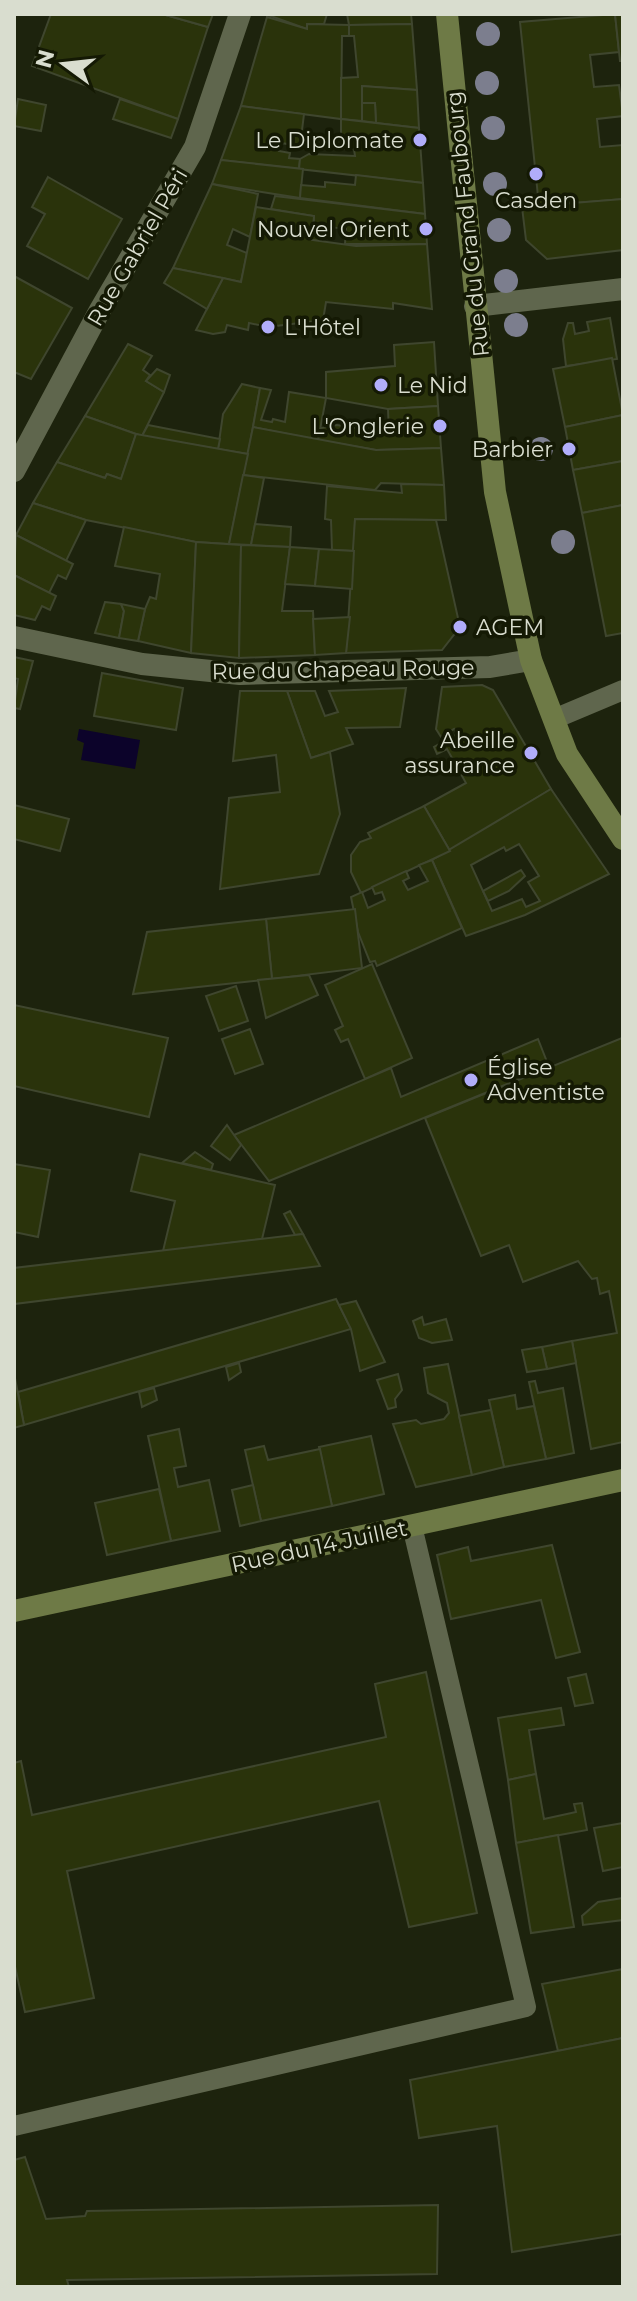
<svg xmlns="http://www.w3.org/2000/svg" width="637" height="2301" font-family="Montserrat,sans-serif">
  <rect width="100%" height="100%" fill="#1d230d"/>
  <polygon fill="#0c032a" points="79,729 140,740 135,769 81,760 84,743 77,740"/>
  <g fill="#2a330b" stroke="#3f462e" stroke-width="2" fill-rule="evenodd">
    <polygon points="51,14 162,14 208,27 178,119 32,66"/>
    <polygon points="162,14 213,14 208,27"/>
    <polygon points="265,14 327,14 324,24 307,24 307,29"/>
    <polygon points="347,14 411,14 412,24 349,25"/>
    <polygon points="615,14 619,52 590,55 594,87 619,85 623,116 597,119 600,147 623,145 623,199 539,206 520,22"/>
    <polygon points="615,14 623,14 623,61 620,61"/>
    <polygon points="267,17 307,29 307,24 349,25 349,36 342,36 341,119 241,106"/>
    <polygon points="412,24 417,90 362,86 362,121 341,119 341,78 358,77 354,36 349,36 349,25"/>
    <polygon points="362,86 417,90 419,128 376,123 375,103 362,103"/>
    <polygon points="18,99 46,105 41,131 14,126"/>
    <polygon points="120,99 178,119 171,138 113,119"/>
    <polygon points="362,103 375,103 376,123 362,121"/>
    <polygon points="241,106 304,114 300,146 281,143 279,151 290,153 289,158 300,159 299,169 221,160"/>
    <polygon points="341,119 419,128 423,183 299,169 300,159 309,154 355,156 354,149 341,149"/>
    <polygon points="221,160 303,169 300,198 212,184"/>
    <polygon points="356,175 423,183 425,214 300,198 301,185 325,187 325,182 355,185"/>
    <polygon points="48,177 122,219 88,279 27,246 45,214 32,207"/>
    <polygon points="212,184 258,194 250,237 233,229 227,245 247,253 241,282 173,268"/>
    <polygon points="275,196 425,214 427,244 345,244 346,229 323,226 321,241 312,240 314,216 271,209"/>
    <polygon points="623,199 623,250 547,259 526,240 522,207"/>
    <polygon points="256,207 314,216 312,240 356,246 427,244 432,309 393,303 393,309 326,302 323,320 268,327 249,323 248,330 227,325 225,332 213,334 196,330 223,278 241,282"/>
    <polygon points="173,268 223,278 207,309 164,283"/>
    <polygon points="14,276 72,308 31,379 14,372"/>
    <polygon points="610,318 617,359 566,366 563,339 568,323 573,323 575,334 589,331 587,322"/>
    <polygon points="434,342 438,406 388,409 326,398 326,372 395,366 394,345"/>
    <polygon points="128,344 152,356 143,370 150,375 146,381 164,392 142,436 85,416"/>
    <polygon points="612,358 623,415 565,427 553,369"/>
    <polygon points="157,369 170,375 164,392 146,381"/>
    <polygon points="242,384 260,388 248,454 218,449 223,414"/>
    <polygon points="260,388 271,390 261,420 272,422 273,419 285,422 289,392 326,398 318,440 253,427"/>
    <polygon points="438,406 441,448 376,450 318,440 321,428 337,425 389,434 388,409"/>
    <polygon points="623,415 623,461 573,470 565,427"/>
    <polygon points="85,416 136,434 121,479 107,474 105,478 57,462"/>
    <polygon points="148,425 220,439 218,449 142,436"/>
    <polygon points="253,427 376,450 441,448 444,485 381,483 375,490 243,475"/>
    <polygon points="136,434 248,454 229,544 196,542 86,520 33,503 57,462 105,478 107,474 121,479"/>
    <polygon points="623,461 623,505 582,513 573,470"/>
    <polygon points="243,475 264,478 251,545 229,544"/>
    <polygon points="401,484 444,485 446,520 355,519 354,551 332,550 331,520 325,519 327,486 402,493"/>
    <polygon points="33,503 86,520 66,561 16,535"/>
    <polygon points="623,505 623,633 606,636 582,513"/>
    <polygon points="355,519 436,520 460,627 442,650 346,653"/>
    <polygon points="255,524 291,527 290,547 251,545"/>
    <polygon points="124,527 196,542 191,653 138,641 145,609 150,597 156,599 160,574 115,566"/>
    <polygon points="16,535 73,564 66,579 58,575 49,593 14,575"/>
    <polygon points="196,542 241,545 239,658 191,653"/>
    <polygon points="241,545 290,547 282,611 313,611 315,655 239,658"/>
    <polygon points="290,547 319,549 315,586 285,584"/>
    <polygon points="319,549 354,551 352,589 315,586"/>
    <polygon points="14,575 56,596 50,610 42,606 35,620 14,615"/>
    <polygon points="105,602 121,604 124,611 119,638 95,633"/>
    <polygon points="121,604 145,609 138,641 119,638 124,611"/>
    <polygon points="350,617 346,653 315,655 313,619"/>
    <polygon points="14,657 33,661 20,709 14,708 18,679 14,678"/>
    <polygon points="102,673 183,688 176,730 94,716"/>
    <polygon points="482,685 493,690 551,789 450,851 424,806 466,783 447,749 437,754 434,747 457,734 454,729 441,737 436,729 442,687"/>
    <polygon points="406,688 400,727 346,728 353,744 311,758 287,691 315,691 325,716 338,712 329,691"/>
    <polygon points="240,691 287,691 311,758 330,752 340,814 319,874 220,889 229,798 280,792 276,755 233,761"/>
    <path d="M551 789 609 874 525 915 466 936 432 860ZM519 844 539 876 528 882 540 901 526 907 522 899 492 911 471 865 504 847 506 851Z"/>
    <polygon points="14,805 69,819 60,851 14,839"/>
    <polygon points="424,806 450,851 361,893 351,872 351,855 360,842 371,838 368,833"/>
    <polygon points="432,860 462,928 377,966 375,961 370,962 358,932 351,897 362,892 368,908 385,900 382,892 375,894 372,887 406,871 409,878 403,881 408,890 428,881 419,865"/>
    <polygon points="521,870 525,876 509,891 488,901 483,891"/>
    <polygon points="355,909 362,968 272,979 266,919"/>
    <polygon points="266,919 272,979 133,994 147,932"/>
    <polygon points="372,964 412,1058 365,1079 348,1039 341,1042 335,1030 343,1026 325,985"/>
    <polygon points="309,975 318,995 266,1018 258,980"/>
    <polygon points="236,986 248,1021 219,1031 206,996"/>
    <polygon points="14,1005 168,1038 149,1117 14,1086"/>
    <polygon points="250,1029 263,1064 235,1074 222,1039"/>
    <polygon points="622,1038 623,1442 591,1449 572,1341 617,1333 609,1291 600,1294 597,1278 592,1279 578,1261 523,1282 509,1245 481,1256 425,1118"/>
    <polygon points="538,1039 549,1067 269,1181 234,1135 391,1068 401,1097"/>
    <polygon points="227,1125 241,1145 230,1160 211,1146"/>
    <polygon points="195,1152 213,1164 211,1170 182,1163"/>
    <polygon points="140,1154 275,1185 262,1239 163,1251 175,1201 131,1191"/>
    <polygon points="14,1164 50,1170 38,1237 14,1232"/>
    <polygon points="290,1211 303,1234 295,1235 284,1214"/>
    <polygon points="303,1234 320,1266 14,1304 14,1268"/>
    <polygon points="336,1299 351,1329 24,1425 18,1392"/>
    <polygon points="356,1301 385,1362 360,1371 351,1329 339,1305"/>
    <polygon points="422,1317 424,1325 446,1319 452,1340 432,1343 419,1338 413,1321"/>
    <polygon points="572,1341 576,1363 547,1369 542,1347"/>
    <polygon points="542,1347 547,1369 527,1372 522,1350"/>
    <polygon points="239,1363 241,1372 229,1380 226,1367"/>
    <polygon points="448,1364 472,1475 416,1487 393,1424 416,1420 421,1424 444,1419 449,1413 447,1403 428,1393 424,1368"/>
    <polygon points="14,1373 24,1425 14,1428"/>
    <polygon points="398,1374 402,1390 395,1399 396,1407 388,1409 377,1380"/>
    <polygon points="535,1381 538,1393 563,1388 574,1453 546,1459 529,1382"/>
    <polygon points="154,1388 157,1400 142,1407 139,1392"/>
    <polygon points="515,1395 517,1409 534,1406 546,1459 504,1467 489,1400"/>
    <polygon points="491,1410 504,1467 472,1475 459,1416"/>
    <polygon points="179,1429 186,1466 174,1468 178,1487 209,1480 220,1531 171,1541 148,1436"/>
    <polygon points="371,1436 384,1494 332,1506 319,1447"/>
    <polygon points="264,1446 268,1460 320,1449 332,1506 261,1521 245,1450"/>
    <polygon points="253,1485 261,1521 240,1526 232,1490"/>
    <polygon points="159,1489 171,1541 107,1555 95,1503"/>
    <polygon points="552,1545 580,1652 556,1658 541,1600 451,1619 437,1555 468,1547 471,1561"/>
    <polygon points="426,1672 477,1913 409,1927 379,1801 67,1871 94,1998 25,2012 14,1962 14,1763 21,1761 32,1815 386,1737 375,1684"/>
    <polygon points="586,1674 593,1703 575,1706 568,1678"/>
    <polygon points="561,1708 564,1725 529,1730 536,1774 508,1780 498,1718"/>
    <polygon points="536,1774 544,1819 576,1812 574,1804 582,1803 587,1830 516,1843 508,1780"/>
    <polygon points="623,1823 623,1867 603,1871 594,1828"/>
    <polygon points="558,1835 574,1927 531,1933 516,1843"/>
    <polygon points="623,1898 623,1920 583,1925 582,1916 598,1902"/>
    <polygon points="623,1969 623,2038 558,2051 542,1984"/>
    <polygon points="623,2038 623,2234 512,2252 497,2126 419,2138 410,2080"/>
    <polygon points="25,2157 46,2219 85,2216 87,2211 438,2205 437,2274 67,2280 69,2287 14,2287 14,2160"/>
  </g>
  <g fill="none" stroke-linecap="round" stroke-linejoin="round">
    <g stroke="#5f664d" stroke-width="20">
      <polyline points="554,719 623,690"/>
      <polyline points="14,2126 526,2007 412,1526"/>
    </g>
    <g stroke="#5f664d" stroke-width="22">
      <polyline points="475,306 623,289"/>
      <polyline points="14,471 100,310 195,147 240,14"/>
      <polyline points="14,637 142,664 240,674 490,667 531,660"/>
    </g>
    <g stroke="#6e7a46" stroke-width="22">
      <polyline points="447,14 495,492 531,660 567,754 623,839"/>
      <polyline points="14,1611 623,1480"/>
    </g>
  </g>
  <g fill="#7c7e8e">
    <circle cx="488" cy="34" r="12"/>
    <circle cx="487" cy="83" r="12"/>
    <circle cx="493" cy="128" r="12"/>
    <circle cx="495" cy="184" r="12"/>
    <circle cx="499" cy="230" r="12"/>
    <circle cx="506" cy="281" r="12"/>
    <circle cx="516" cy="325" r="12"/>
    <circle cx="541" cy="449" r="12"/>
    <circle cx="563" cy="542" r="12"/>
  </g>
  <g fill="#b1adfa" stroke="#141904" stroke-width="3">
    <circle cx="420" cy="140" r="8"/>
    <circle cx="536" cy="174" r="8"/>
    <circle cx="426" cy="229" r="8"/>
    <circle cx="268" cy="327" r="8"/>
    <circle cx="381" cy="385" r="8"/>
    <circle cx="440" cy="426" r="8"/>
    <circle cx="569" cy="449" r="8"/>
    <circle cx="460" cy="627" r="8"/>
    <circle cx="531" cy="753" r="8"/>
    <circle cx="471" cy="1080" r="8"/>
  </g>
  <g text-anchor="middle" stroke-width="7" stroke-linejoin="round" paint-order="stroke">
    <g font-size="22" fill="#d9ddcf" stroke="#141904" text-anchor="end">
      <text x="404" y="148">Le Diplomate</text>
      <text x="536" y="208" text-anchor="middle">Casden</text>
      <text x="410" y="237">Nouvel Orient</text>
      <text x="284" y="335" text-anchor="start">L'Hôtel</text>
      <text x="397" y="393" text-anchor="start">Le Nid</text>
      <text x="424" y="434">L'Onglerie</text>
      <text x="553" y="457">Barbier</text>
      <text x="476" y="635" text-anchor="start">AGEM</text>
      <text x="515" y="748">Abeille<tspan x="515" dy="25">assurance</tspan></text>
      <text x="487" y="1075" text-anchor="start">Église<tspan x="487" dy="25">Adventiste</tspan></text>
    </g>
    <g font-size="22" fill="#d9ddcf" stroke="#141904">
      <text transform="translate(467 224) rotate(-96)" y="8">Rue du Grand Faubourg</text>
      <text transform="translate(137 247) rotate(-60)" y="8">Rue Gabriel Péri</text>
      <text transform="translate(343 669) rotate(-1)" y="8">Rue du Chapeau Rouge</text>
      <text transform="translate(319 1546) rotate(-12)" y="8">Rue du 14 Juillet</text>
    </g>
  </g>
  <rect width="637" height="2301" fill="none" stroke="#d9ddcf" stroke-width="32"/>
  <g transform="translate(64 64) rotate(285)" stroke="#141904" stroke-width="6" paint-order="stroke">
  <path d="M0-6L14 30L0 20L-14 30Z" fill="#d9ddcf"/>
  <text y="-12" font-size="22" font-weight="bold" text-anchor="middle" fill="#d9ddcf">N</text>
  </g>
</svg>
